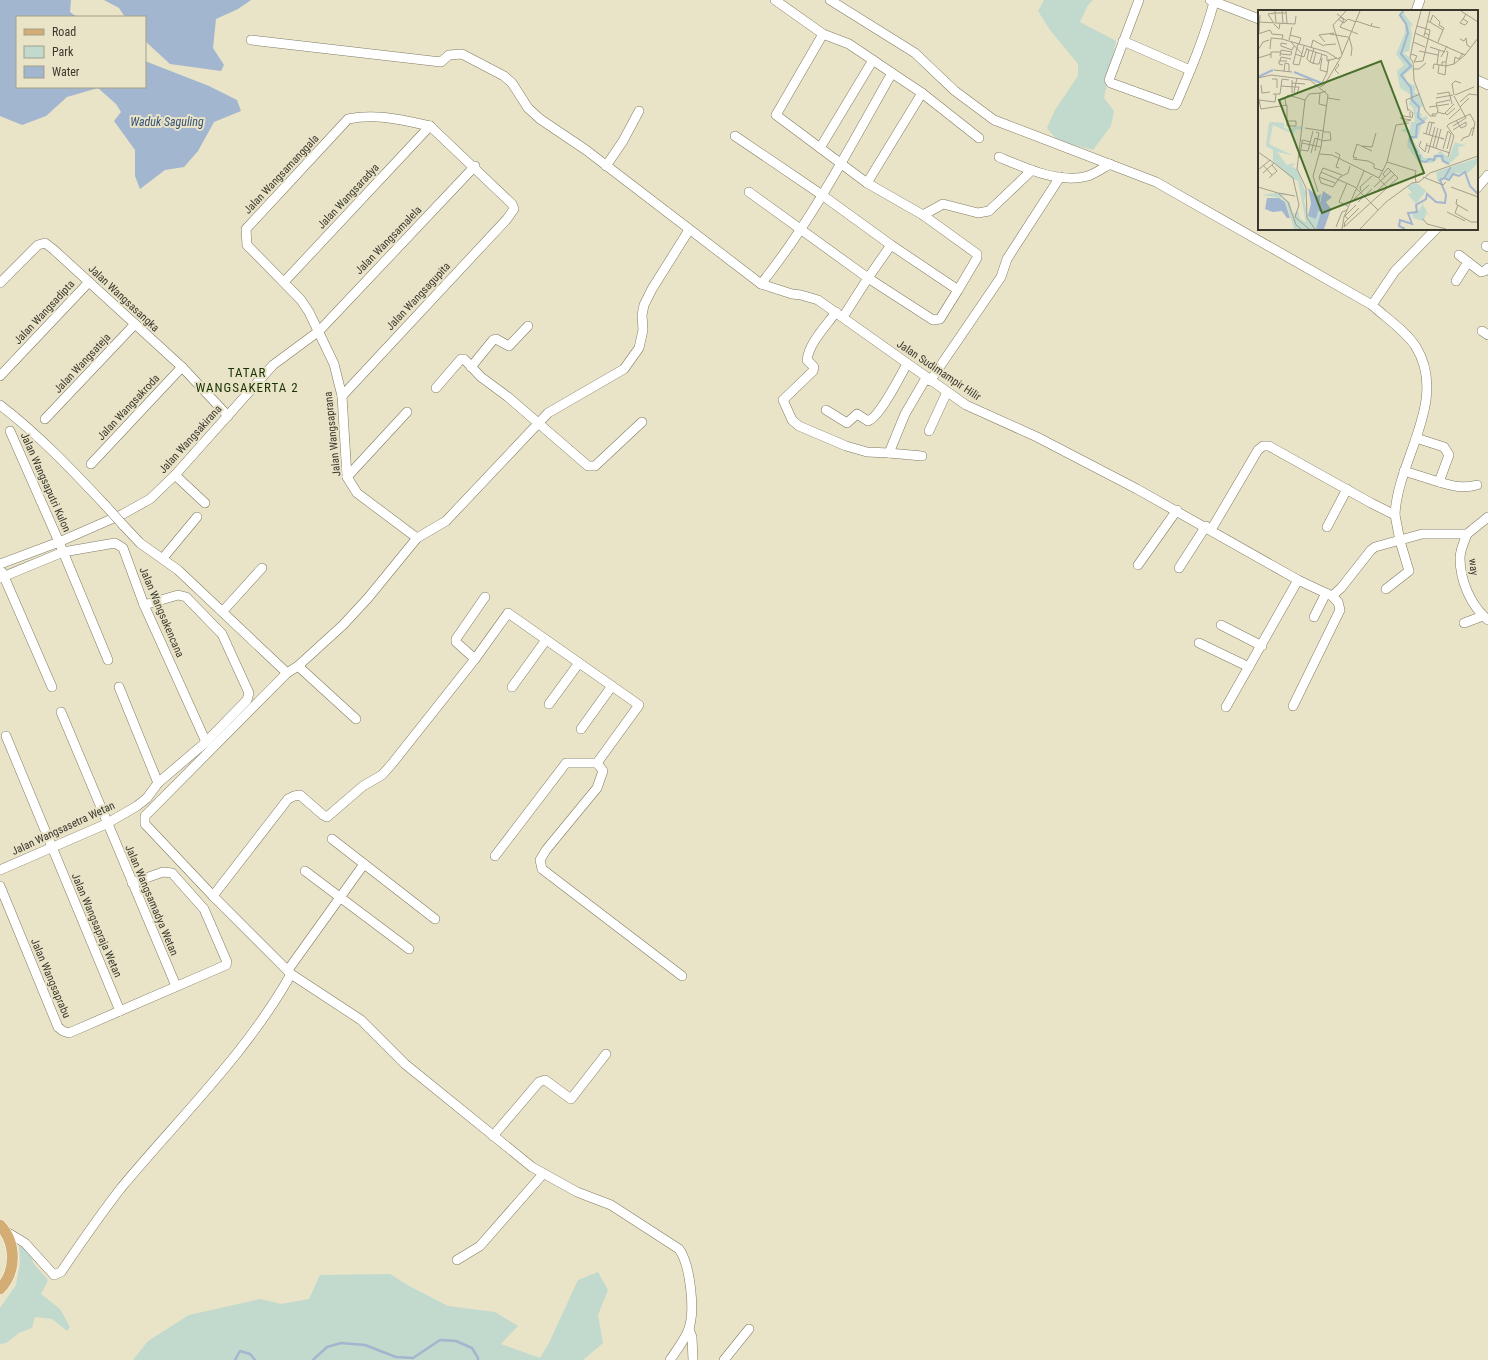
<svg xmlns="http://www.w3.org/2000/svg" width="1488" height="1360" font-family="'Roboto Condensed',sans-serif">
  <rect width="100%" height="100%" fill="#e9e3c8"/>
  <g fill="#c1dacd">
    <polygon points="1044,0 1093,0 1088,5 1080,22 1116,41 1104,98 1114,111 1111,126 1093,150 1058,141 1047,128 1055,110 1078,76 1078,64 1050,30 1038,11"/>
    <polygon points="19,1245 23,1246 29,1252 34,1264 48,1280 41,1294 60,1309 70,1327 67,1331 52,1319 35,1317 32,1328 19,1333 6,1343 0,1344 0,1308 16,1285 20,1264"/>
    <polygon points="598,1272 608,1290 598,1315 603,1343 583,1360 133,1360 148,1341 189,1315 260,1299 281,1304 309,1299 320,1275 390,1274 409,1286 448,1306 495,1312 518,1326 501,1344 540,1358 549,1343 578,1280"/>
  </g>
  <g fill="#a2b6cf">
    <polygon points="0,0 71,0 70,12 77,17 17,17 17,87 145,87 145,61 209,86 237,100 241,111 214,122 198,151 184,167 165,170 140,189 135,176 135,150 114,121 121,112 116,104 98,88 67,97 46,116 22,125 0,116"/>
    <polygon points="104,0 251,0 238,9 216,19 213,48 224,65 221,71 170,64 145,41 145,17 125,17 119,8"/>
  </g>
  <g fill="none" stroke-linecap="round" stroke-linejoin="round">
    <g stroke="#a2b6cf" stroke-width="2.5">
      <polyline points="235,1360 240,1351 250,1354 255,1360"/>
      <polyline points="313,1360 327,1347 341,1343 365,1345 396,1357 413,1358 440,1340 456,1341 472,1348 478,1358 478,1360"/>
    </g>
    <defs>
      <g id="minor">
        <path d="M830 0 915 53 955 91 994 120 1156 182 1372 305C1386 318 1406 331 1416 347 1449 401 1397 460 1395 515"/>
        <path d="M1139 0 1109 80 1111 83 1172 105H1175L1177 102C1191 69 1205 36 1214 2"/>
        <polyline points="1210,0 1259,19"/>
        <polyline points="1416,11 1420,0"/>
        <polyline points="823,34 776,115 867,183 923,215 977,254 977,258 958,290 891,245"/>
        <polyline points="251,40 441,62 449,55 462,54 504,76 512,83 528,108 540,119 586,150 761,284 792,294 801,295 818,300 966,405 1037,437 1137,489 1298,580 1332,596 1341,588 1371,550 1375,547 1422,534 1467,534 1488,517"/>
        <polyline points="1123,41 1190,70"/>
        <polyline points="1477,80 1488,85"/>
        <polyline points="922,93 979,138"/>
        <polyline points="735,136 822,195 891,245 868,278 843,317"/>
        <polyline points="820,148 873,60"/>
        <path d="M999 157C1025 168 1059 184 1088 176 1096 173 1103 168 1110 164"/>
        <polyline points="606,166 623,141 639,111"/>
        <polyline points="867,183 922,93 892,73"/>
        <polyline points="1477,188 1488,175"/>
        <polyline points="749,192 868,278 933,320 940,319 958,290"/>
        <polyline points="923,215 943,204 978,213 989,211 1032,170"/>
        <polyline points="1486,246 1488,247"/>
        <polyline points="1459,255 1481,272 1485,271 1488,268"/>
        <polyline points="1456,281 1468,262"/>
        <polyline points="284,282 430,126"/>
        <polyline points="0,283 38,245 45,243 53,249 182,367 228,416"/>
        <path d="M761 284C813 219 851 145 892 73L849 44 823 34 775 0"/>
        <polyline points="1372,305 1395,271 1436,229"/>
        <path d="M836 312C826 326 809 343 807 360L814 367 813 371 783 400 792 420 799 426 846 446 867 452 889 453 905 414 926 378"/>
        <polyline points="1482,331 1488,335"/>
        <polyline points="471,367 493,340 496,339 509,346 528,326"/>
        <polyline points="0,376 89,282"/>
        <polyline points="930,381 1001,277 1007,259 1060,177"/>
        <polyline points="436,388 461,359 464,359 481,377 508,397 588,466 595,466 642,422"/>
        <polyline points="342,396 507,219 514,209 512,204 430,126"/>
        <path d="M0 405C38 434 72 470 105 505"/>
        <path d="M826 410 847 423 857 414 868 421C880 417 900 376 907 364"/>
        <polyline points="45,419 135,324"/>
        <polyline points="10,431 59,542 108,660"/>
        <polyline points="929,431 947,392"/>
        <polyline points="889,453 922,456"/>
        <polyline points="91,464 182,367"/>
        <polyline points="1404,471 1439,482 1449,455 1444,447 1416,438"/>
        <polyline points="175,475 205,503"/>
        <polyline points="347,477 407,412"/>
        <path d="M1439 482C1453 486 1463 489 1477 485"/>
        <polyline points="123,525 140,543 178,570 287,673"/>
        <polyline points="1327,527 1347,489"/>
        <polyline points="1211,530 1258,450 1263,446 1269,446 1371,503 1395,515 1400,541 1409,571 1386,589"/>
        <path d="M1467 534C1464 542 1460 550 1460 558 1460 581 1471 606 1488 620"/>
        <path d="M417 538 357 493 347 477 342 396 334 364 309 312 301 300 247 245 246 229 348 119C376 113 402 120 430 126"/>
        <polyline points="163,558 197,517"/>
        <polyline points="0,564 59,542 123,514 150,499 175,475 273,365 319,331 475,166"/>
        <polyline points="1138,565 1177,510"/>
        <polyline points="1179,568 1206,526"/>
        <polyline points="2,572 52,687"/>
        <polyline points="0,578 63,552 115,543 123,548 144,605 206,742"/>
        <polyline points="223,611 262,568"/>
        <polyline points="1314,617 1326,593"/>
        <polyline points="1464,623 1483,616"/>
        <polyline points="1221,625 1262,646"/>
        <polyline points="1199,643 1249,667"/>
        <polyline points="475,659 508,613 639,705 597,763 566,763 495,856"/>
        <polyline points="298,666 356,719"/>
        <polyline points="119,687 158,783"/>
        <polyline points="512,687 546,640"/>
        <polyline points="549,704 579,663"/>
        <polyline points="1293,706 1340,610 1338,602 1332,596"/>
        <polyline points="1226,707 1298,580"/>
        <polyline points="61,712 176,986"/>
        <polyline points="581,729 612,686"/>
        <polyline points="6,736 120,1011"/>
        <polyline points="597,763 603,771 597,788 546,850 540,860 542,869 682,976"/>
        <polyline points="332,839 435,919"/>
        <polyline points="0,870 106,824 137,806 147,798 158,783 206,742 247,700 249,693 222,634 186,597 178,595 144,605"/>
        <polyline points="305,871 409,949"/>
        <polyline points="0,886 58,1027 63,1031 69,1033 226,965 227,962 204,909 172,873 163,872 132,883"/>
        <polyline points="213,896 288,799 294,796 300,795 323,815 327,817 363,786 382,775 391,765 475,659 456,642 456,639 485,597"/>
        <polyline points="288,970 364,864"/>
        <path d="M291 974 361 1020 405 1064 532 1167 577 1192 611 1205 679 1249C690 1264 696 1312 688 1331 684 1341 676 1351 670 1360"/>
        <polyline points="493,1136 539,1082 545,1080 571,1099 606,1054"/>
        <path d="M5 1231 25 1243 54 1275 61 1272C80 1244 100 1215 121 1188 179 1118 247 1053 291 974L213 896 145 824V816L287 673 298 666 343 625 368 598 417 538 446 521 548 413 624 369 639 348 643 330 642 315 644 305 652 289 689 230"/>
        <polyline points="457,1260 480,1246 543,1174"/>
        <polyline points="689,1329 692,1337 693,1360"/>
        <polyline points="724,1360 749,1329"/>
      </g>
      <path id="major" d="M0 1225C16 1243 17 1271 0 1289"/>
    </defs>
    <use href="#minor" stroke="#807b62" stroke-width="10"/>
    <use href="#major" stroke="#fff" stroke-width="12"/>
    <use href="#minor" stroke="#fff" stroke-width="9"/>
    <use href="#major" stroke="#d4ad75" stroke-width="11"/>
    <defs>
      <polyline id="minor-bridge" points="105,505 123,525"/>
    </defs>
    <use href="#minor-bridge" stroke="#807b62" stroke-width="10" stroke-linecap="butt"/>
    <use href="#minor-bridge" stroke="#fff" stroke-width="9"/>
  </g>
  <g text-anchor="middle" stroke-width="4" stroke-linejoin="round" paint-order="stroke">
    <g font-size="11" fill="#3a382d" stroke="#e9e3c8">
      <text transform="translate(281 174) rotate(-47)" y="4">Jalan Wangsamanggala</text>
      <text transform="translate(348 196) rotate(-47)" y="4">Jalan Wangsaradya</text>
      <text transform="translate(388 240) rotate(-46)" y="4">Jalan Wangsamalela</text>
      <text transform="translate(418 296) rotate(-47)" y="4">Jalan Wangsagupita</text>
      <text transform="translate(124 298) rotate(43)" y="4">Jalan Wangsasangka</text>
      <text transform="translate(44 312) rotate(-47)" y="4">Jalan Wangsadipta</text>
      <text transform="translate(82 363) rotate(-47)" y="4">Jalan Wangsateja</text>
      <text transform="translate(939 370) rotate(34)" y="4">Jalan Sudimampir Hilir</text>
      <text transform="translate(128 407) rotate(-47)" y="4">Jalan Wangsakroda</text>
      <text transform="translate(332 434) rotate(-96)" y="4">Jalan Wangsaprana</text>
      <text transform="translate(190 439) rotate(-48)" y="4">Jalan Wangsakirana</text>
      <text transform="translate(46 482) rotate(66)" y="4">Jalan Wangsaputri Kulon</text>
      <text transform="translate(1474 567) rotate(83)" y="4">way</text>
      <text transform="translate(162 612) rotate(67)" y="4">Jalan Wangsakencana</text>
      <text transform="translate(63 828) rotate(-25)" y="4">Jalan Wangsasetra Wetan</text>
      <text transform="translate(152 900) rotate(67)" y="4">Jalan Wangsamadya Wetan</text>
      <text transform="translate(97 925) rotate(67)" y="4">Jalan Wangsapraja Wetan</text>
      <text transform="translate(51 978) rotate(67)" y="4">Jalan Wangsaprabu</text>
    </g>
    <g font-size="12" font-style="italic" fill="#345278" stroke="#e9e3c8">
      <text x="167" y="126">Waduk Saguling</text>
    </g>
    <g font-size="13" letter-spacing="1" fill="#193302" stroke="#e9e3c8">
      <text x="247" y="377">TATAR<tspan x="247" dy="15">WANGSAKERTA 2</tspan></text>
    </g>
  </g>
  <g transform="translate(1258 10)">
    <rect width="220" height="220" fill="#e9e3c8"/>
    <path d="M147 1 146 4 155 15 152 17 154 24 151 41 145 43 151 47 155 58 146 65 149 72 158 76 156 82 161 85 166 96 159 98 158 101 164 104 163 108 168 106 170 108 164 113 160 128 155 130 166 148H175L182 141 191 148 197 132 205 135 208 132 206 136 200 137 201 145 192 153 184 151 181 147 175 153H161L149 136 151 123 142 121 148 118 152 120 153 112H156L157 110 155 98 151 94 153 85 142 78 139 61 146 55 138 44 147 23V13L140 5ZM13 112 26 113V118L33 120 35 117 44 116 43 120 38 119 35 124 15 115 11 134 34 145 19 142 29 155 37 153 34 157 39 159 48 183 46 191 50 206 58 209 60 201 63 202 58 219H36L28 192 23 188 4 185 18 183 30 184 23 186 32 193 35 204 40 201 42 209 48 212 40 171 32 167 15 151V140L8 136 11 113ZM220 148 219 154 210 163H196L189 170 186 168 195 156ZM193 157 182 170 183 173 180 172 178 162ZM155 173 160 174 168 181 158 194 150 184 154 183 149 177ZM166 192 165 196 167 198 171 206 166 201 168 205 165 211 155 208 154 202 161 200Z" fill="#c1dacd"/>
    <path d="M50 178 59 186 63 184 61 197 65 181 74 187 68 192 73 199 66 219H58L63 202 60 201 58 209 50 206 53 193ZM9 188H21L27 192 32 208H29L24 201 15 202 7 199Z" fill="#a2b6cf"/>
    <path fill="none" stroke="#a2b6cf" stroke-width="2" d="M145 1 142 5 148 14 150 23 143 44 153 56 143 65 153 78 154 90 161 97 160 107 166 112 159 115 158 127H152V131L159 141V145L162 146V151L168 152 171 149 176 150 177 146H184L185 151 191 154M36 62 63 73M0 67 15 60M186 168 193 157M147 219 141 216 142 210 154 214 150 203 159 202 158 195 168 189 169 184 178 192 187 193 188 185 182 170 186 168 191 170 195 164 201 166 207 162 212 176 220 184"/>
    <path fill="none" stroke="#a39f8a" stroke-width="1" d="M24 1 25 13M28 1 29 14M163 1 157 23 207 45 220 28M203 1 220 12M79 4 89 11M82 7 86 10 82 17 100 24M80 9 86 13 90 9 98 12M205 9 202 13 207 15 210 12 205 9 208 4M98 11 113 16M170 11 185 20 180 32M0 12 37 14 38 6M15 12 10 4 17 3V1M18 12 17 3H28M172 12 175 5 182 12 181 15 186 18 185 20M114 13 113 16 122 18M16 14 21 19 22 13M159 16 172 20 171 25 167 23M1 23 2 5M157 23 152 48 155 52 156 70 167 100 172 106H178M0 24 12 20 14 24 25 25 24 29M72 24 90 27M32 25 43 28 41 34M166 26 172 1M91 27 94 38 93 46M202 29 206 31 208 28 209 35 212 37M31 30 34 17M33 32 44 44M67 32 61 25 76 23M155 32 167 37M29 34 23 33V36L34 40 36 36M40 34 35 54 41 55 46 36M66 35 78 34M172 37 187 42M53 38 55 30 66 36M56 38 52 52 58 54M12 39 13 28 24 29 69 42 80 49 82 47M48 39 69 46M0 40 5 32 11 30M51 40 49 49 52 52M161 41 180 45M37 44 46 47 49 38M84 44 75 15 88 1M153 44 159 46 156 52M22 46 23 40 34 42 33 45 23 44M69 46V51L79 48M183 47 189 36M0 48 13 44M13 48V42H22M64 48 62 60 69 62M22 51 23 47 33 49M156 52 165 51 171 25M188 52V56L196 54 207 45M79 53 81 55 77 60 81 64M55 54 58 42M58 54H61L64 44M179 54 181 40M196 54 197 47 201 49 205 43M25 55 21 54V51H29M184 56V52H188L190 42 188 41M156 59H161L168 53M175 59 176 54 188 56 187 65 180 63 181 55M16 60 34 62M26 61 27 53 31 54V61M0 68 13 65 52 70 70 85 63 137 55 166 60 182M14 69H19V78M34 73 47 74M64 73 69 63 71 49M3 75 4 83 12 82M23 76 37 77 39 68M62 77 67 74 83 47 102 1M68 81 62 83 61 94 69 96M34 83V70M36 83 37 77H41L39 84M15 84H22L24 69 31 70M179 84 191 82 194 94M196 85 194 74 197 71 203 73M197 85 216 77M0 86 3 99 29 95V116H38V111H29M70 88 82 90M178 88 195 85M1 90 17 92 18 84M202 92 211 84 219 85M191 94 179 96 178 93 192 90M28 96 27 88 30 85 47 90M171 97 178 96 180 99 179 104H174L175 106M202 97 211 88M150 99 155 103 154 108 152 107M150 101 148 90 162 84M180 102 186 104 196 94M187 103 189 105 197 98M145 106 152 107V102M142 108 153 110 145 112M191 109 202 99M198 110 203 118 208 116V112M195 116 208 108 196 86M47 118 66 121M195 120 208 112M165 123 186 129 183 128M168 124 171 112 177 113M171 125 174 113M63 131 73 130 72 122H66M163 131 161 136 167 142 169 133M203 131 205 128 211 126 214 118H217M44 133V130L53 132M168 135 192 143M104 136 114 137 118 123M175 137 180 118M178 138 183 119M185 139 190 121 193 124 189 139M43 140 50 141 55 121M57 141 61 123 58 122M0 142 16 153 5 163M77 142 82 145 78 157 81 158M53 143 57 128 63 130M170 143 177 117M61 144 74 145 121 168 129 152 158 161 157 165M190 147 196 126 189 116 191 114 212 104 217 113 214 126M41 148 44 133 63 137M99 148 95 147 99 134 114 141M95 149 110 151 116 154V158L125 161M129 152 138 115 151 113M16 153 35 168 41 195 37 207 51 219M5 155 14 165M0 160 12 150M63 162 97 177 120 200M61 167 63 173 75 177 82 167 90 163 92 156M61 167 65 158 84 165M61 167 77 173M165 167 185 175 188 172M11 168 19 161 14 155M121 169 130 178M158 172 157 166 166 164M89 173 81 192 90 196M0 177 20 183 30 192 38 215 43 219M116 177 133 161M193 177 220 187M103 181 102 177 114 166M119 181 137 164M21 183 37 186M96 189 111 175M199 189 198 194 210 201M100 192 114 179M200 195 197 203 213 212H220M101 198 87 212 86 217 140 168 130 158 125 164 127 167M189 202 207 211M90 209 87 206 98 195M165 209 169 214 188 219M78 217 84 202 89 200M57 219 49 208 48 178 39 159 47 90 51 84 62 83M84 219 86 207 106 161M102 219 128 192 154 173 161 172 172 163 220 146"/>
    <path fill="#476f2a" fill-opacity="0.15" stroke="#476f2a" stroke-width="2" d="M123 51 166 163 64 203 21 90Z"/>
    <rect width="220" height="220" fill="none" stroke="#3a382d" stroke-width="2"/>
  </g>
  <rect x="16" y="16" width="130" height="72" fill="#e9e3c8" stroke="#a39f8a"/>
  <rect x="24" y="29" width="20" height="6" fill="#d4ad75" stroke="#a39f8a"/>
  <text x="52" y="36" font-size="12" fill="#3a382d">Road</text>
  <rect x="24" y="46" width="20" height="12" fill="#c1dacd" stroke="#a39f8a"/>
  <text x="52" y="56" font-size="12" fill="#3a382d">Park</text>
  <rect x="24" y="66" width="20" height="12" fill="#a2b6cf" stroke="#a39f8a"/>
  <text x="52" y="76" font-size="12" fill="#3a382d">Water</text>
</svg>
